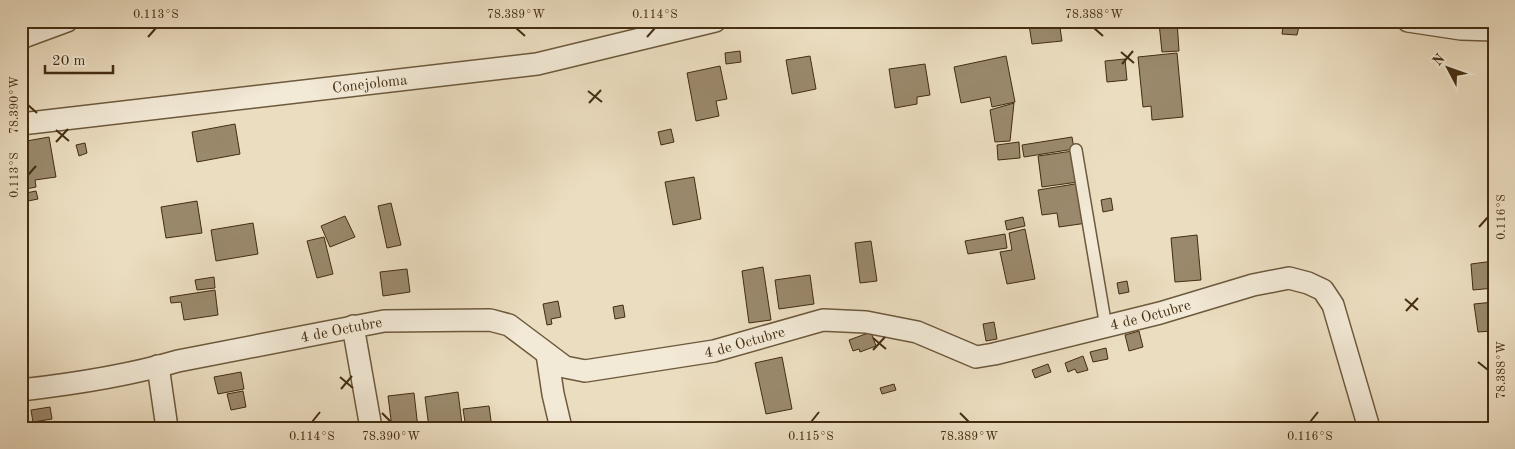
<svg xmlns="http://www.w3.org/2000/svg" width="1515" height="449" font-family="'Old Standard TT',serif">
  <rect width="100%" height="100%" fill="#ebddc0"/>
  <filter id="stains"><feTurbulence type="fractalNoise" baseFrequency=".004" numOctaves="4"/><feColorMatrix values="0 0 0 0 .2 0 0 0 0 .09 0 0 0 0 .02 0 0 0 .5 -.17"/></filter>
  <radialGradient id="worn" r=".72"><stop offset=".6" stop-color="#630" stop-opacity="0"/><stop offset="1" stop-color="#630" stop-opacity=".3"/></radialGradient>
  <g fill="#9a896c" stroke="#432d10">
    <polygon points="1039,21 1059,21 1062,41 1032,44 1029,25 1040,24"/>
    <polygon points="1168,21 1177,21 1179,51 1162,52 1159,23"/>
    <polygon points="1286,24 1299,26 1297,35 1282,34 1283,26 1285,27"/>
    <polygon points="740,51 741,62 726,64 725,53"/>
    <polygon points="1177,53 1183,117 1152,120 1151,106 1143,107 1138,57"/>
    <polygon points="810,56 816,89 792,94 786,60"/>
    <polygon points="1006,56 1015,102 992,107 990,97 961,103 954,67"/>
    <polygon points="1125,59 1127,80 1107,82 1105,61"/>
    <polygon points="925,64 930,95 917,97 917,104 895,108 889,69"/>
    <polygon points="720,66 727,99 716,101 719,116 696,121 687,73"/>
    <polygon points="1014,103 1010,141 995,142 990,110"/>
    <polygon points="235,124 240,154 197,162 192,132"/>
    <polygon points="671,129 674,142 661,145 658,132"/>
    <polygon points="49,137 56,177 35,180 36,187 21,190 21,142"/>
    <polygon points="1072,137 1074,149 1024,157 1022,145"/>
    <polygon points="1019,142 1020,158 998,160 997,145"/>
    <polygon points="85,143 87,153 79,156 76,145"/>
    <polygon points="1073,151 1078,182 1042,187 1038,156"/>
    <polygon points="694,177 701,219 673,225 665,182"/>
    <polygon points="1081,183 1087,223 1059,227 1057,213 1042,215 1038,190"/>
    <polygon points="36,191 38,199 28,201 26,193"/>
    <polygon points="1111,198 1113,210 1103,212 1101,200"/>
    <polygon points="197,201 202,233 166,238 161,207"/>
    <polygon points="391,203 401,245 387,248 378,206"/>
    <polygon points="345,216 355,237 330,247 321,226"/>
    <polygon points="1023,217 1025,226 1007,230 1005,221"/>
    <polygon points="253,223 258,254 216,261 211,230"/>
    <polygon points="1025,229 1035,279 1007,284 1000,252 1012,250 1009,233"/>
    <polygon points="1005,234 1007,248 968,254 965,241"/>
    <polygon points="1197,235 1201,280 1175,282 1171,238"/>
    <polygon points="324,237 333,274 317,278 307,241"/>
    <polygon points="871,241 877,281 860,283 855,243"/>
    <polygon points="21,260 26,260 28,284 21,284"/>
    <polygon points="1494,261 1494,288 1473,290 1471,264"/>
    <polygon points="763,267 771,320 749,323 742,271"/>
    <polygon points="407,269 410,292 383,296 380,272"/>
    <polygon points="810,275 814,304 779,309 775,280"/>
    <polygon points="214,277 215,288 197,290 195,280"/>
    <polygon points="1127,281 1129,292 1119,294 1117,283"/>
    <polygon points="215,290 218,315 184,320 181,302 171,303 170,297"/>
    <polygon points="558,301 561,317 551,319 552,324 547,325 543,304"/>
    <polygon points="1494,302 1494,341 1493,341 1492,331 1478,332 1474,304"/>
    <polygon points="623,305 625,317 615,319 613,307"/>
    <polygon points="994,322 997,339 986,341 983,324"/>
    <polygon points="1139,331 1143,347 1129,351 1125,335"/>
    <polygon points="871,332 876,346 860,352 859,349 853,351 849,340"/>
    <polygon points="1106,348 1108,359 1093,362 1090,352"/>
    <polygon points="1083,356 1088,370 1077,373 1075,369 1068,372 1065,363"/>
    <polygon points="782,357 792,409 766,414 755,363"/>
    <polygon points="1048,364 1051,372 1035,378 1032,370"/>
    <polygon points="241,372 244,389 218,394 214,377"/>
    <polygon points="894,384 896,390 882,394 880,388"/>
    <polygon points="243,391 246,407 231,410 227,394"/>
    <polygon points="458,392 462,424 429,428 425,397"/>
    <polygon points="414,393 418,428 392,428 388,396"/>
    <polygon points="489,406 492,428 466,428 463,409"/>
    <polygon points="50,407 52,419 33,422 31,410"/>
  </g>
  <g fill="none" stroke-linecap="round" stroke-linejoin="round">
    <defs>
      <polyline id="service" points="1076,150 1106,327"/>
      <g id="minor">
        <polyline points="1408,21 1461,29 1494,30"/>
        <polyline points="21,38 67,21"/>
        <path id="s1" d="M21 124 537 64 715 21"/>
        <polyline points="353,326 371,428"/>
        <polyline points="547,354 553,394 561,428"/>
        <polyline points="158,366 167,428"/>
        <path id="s2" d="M21 390C74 384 127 376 178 361L384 321 490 320 509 325 565 367 585 371 714 351 823 320 866 322 917 332 976 357 994 354 1160 313 1253 285 1289 278 1308 283 1323 290 1333 305 1369 428"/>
      </g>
    </defs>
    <use href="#service" stroke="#6d593c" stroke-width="14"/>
    <use href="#minor" stroke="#6d593c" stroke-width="24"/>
    <use href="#service" stroke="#f2e9d6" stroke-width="11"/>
    <use href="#minor" stroke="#f2e9d6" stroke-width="21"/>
  </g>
  <path fill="none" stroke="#432d10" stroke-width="2" d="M516 28 525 36M1094 28 1103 36M148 37 156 28M647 37 655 28M1121 52 1134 63M1122 64 1133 51M588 91 602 102M589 103 601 90M28 105 37 113M56 130 69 141M56 142 68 129M28 175 36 166M1479 227 1488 217M1405 299 1418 310M1406 311 1418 298M873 338 886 349M873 350 885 337M1478 362 1488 370M340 377 353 388M341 389 352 376M382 413 391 422M960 413 969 422M312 422 320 412M811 422 819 412M1310 422 1318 412"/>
  <g text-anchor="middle" stroke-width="5" stroke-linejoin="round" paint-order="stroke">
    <g font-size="15" fill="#432d10" stroke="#f2e9d6">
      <text dy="5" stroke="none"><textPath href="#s1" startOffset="351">Conejoloma</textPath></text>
      <text dy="5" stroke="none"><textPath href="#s2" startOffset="1168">4 de Octubre</textPath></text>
      <text dy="5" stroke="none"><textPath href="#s2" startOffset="326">4 de Octubre</textPath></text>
      <text dy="5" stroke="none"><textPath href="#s2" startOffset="748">4 de Octubre</textPath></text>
    </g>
  </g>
  <rect width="1515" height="449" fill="none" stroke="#ebddc0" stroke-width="55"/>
  <g transform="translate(1448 68) rotate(311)" stroke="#f2e9d6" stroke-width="4" paint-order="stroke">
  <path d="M0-4L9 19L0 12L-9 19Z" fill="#432d10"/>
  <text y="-8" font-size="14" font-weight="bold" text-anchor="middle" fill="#432d10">N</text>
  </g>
  <path d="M45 65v8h68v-8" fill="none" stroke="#432d10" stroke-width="2.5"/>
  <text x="52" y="65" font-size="15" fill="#432d10" stroke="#f2e9d6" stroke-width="4" paint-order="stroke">20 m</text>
  <rect x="28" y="28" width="1460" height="394" fill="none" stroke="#432d10" stroke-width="2"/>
  <g font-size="12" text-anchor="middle" fill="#432d10">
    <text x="156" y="18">0.113°S</text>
    <text x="516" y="18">78.389°W</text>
    <text x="655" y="18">0.114°S</text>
    <text x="1094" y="18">78.388°W</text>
    <text transform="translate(14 105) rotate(-90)" y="4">78.390°W</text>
    <text transform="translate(14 175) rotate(-90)" y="4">0.113°S</text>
    <text transform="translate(1501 217) rotate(-90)" y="4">0.116°S</text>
    <text transform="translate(1501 370) rotate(-90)" y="4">78.388°W</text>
    <text x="312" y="440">0.114°S</text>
    <text x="391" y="440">78.390°W</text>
    <text x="811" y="440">0.115°S</text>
    <text x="969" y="440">78.389°W</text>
    <text x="1310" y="440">0.116°S</text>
  </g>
  <rect width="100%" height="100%" filter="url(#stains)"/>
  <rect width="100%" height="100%" fill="url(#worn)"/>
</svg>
